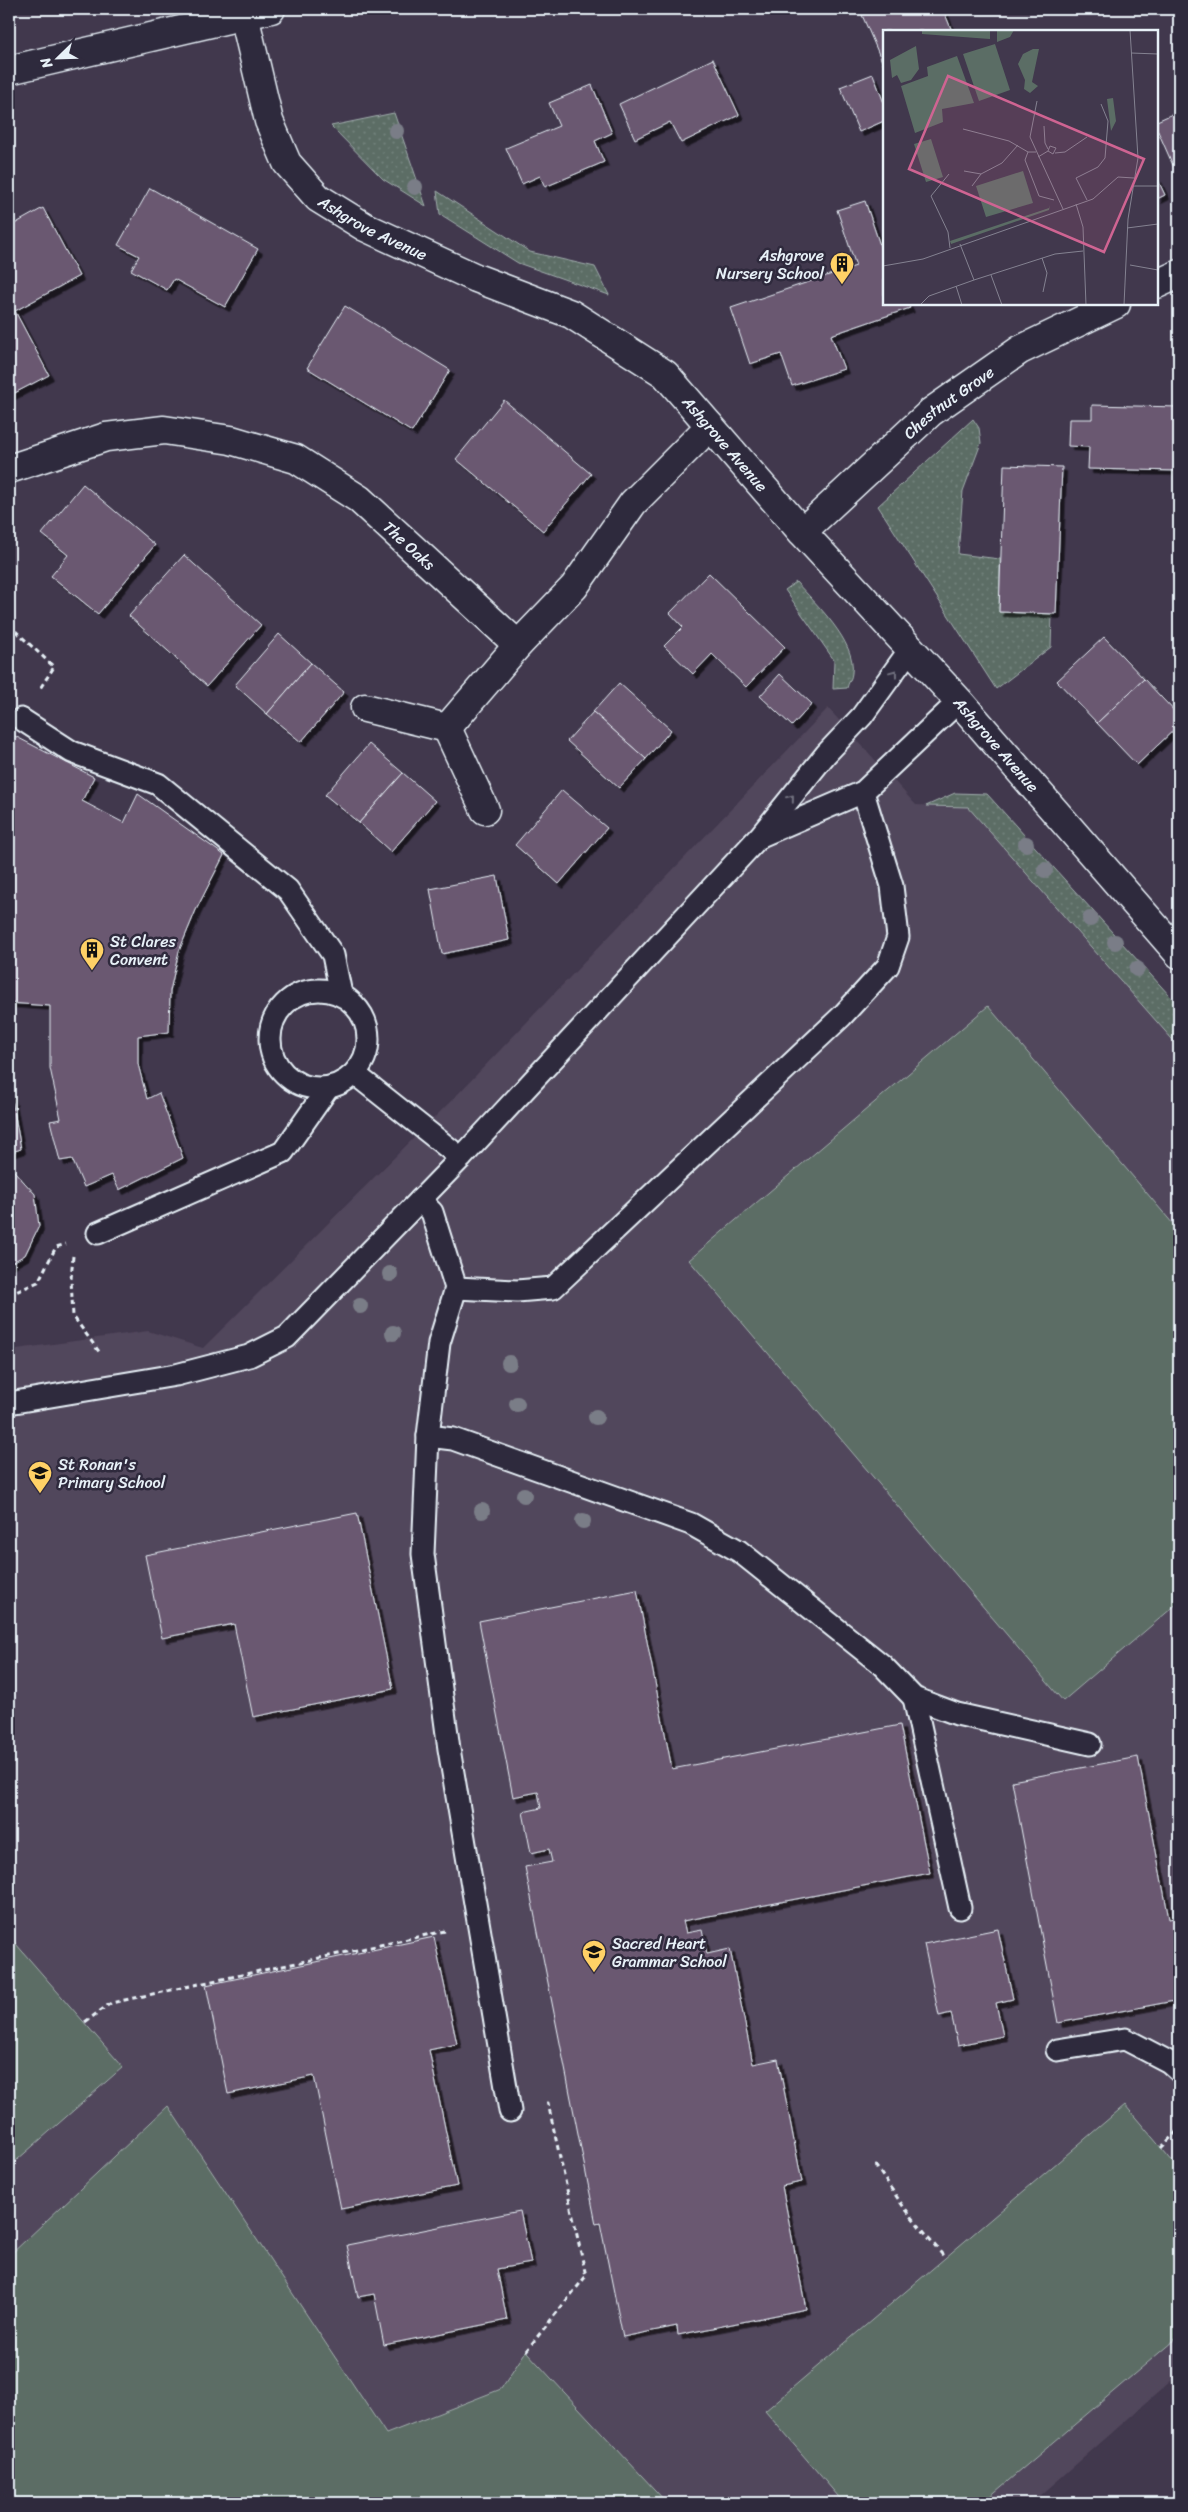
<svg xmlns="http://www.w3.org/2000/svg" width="1188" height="2512" font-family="Sriracha,sans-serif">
  <defs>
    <pattern id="grass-dots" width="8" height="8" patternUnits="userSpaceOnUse" patternTransform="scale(1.25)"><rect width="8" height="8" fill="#5b6d65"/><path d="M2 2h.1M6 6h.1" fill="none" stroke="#73827c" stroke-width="1.8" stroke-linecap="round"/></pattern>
    <filter id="shadow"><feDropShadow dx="4.5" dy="4.5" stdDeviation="0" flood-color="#0009"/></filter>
  </defs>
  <rect width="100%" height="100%" fill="#41384d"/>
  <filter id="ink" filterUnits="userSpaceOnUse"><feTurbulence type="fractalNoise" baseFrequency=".02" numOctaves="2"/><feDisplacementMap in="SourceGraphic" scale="10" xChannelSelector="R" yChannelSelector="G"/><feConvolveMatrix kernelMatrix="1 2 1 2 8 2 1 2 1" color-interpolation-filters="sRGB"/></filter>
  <g filter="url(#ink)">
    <polygon fill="#51465b" points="828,708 916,805 970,807 1179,1046 1179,2374 1032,2503 9,2503 9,1350 148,1331 203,1348 456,1096"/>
    <g fill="url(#grass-dots)" stroke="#a2afae">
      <polygon points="394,113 426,206 383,179 331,126"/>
      <polygon points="437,191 530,252 595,267 609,295 518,263 440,214"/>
      <polygon points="973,419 979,428 981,443 963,491 958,554 1000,559 999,612 1052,614 1051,647 996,689 878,506"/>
      <path d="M796 582C815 603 857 642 852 673 852 678 848 683 847 688L833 689 834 660 785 590Z"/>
      <polygon points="955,793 987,794 1179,1006 1179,1047 968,807 926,806"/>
    </g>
    <g fill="#5b6d65" stroke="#a2afae">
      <polygon points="988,1006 1179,1231 1179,1602 1063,1701 689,1260"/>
      <polygon points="9,1936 123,2067 9,2167"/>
      <polygon points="1125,2105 1179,2169 1179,2336 982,2503 844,2503 765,2411"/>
      <polygon points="168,2106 386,2434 501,2389 526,2351 667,2503 9,2503 9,2256"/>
    </g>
    <g fill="#6b5871" stroke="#e8f1f8" filter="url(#shadow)">
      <polygon points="876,9 943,9 952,31 884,31 884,66 862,15"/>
      <polygon points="713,59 739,115 681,143 670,122 635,139 619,104"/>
      <polygon points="873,74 884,103 884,121 859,132 840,87"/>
      <polygon points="592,85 612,133 595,141 604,162 545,187 540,176 522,184 506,148 559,126 549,103"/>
      <polygon points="1179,111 1179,179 1157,129 1157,121"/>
      <polygon points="1157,178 1165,195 1157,199"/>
      <polygon points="150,188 258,249 225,307 174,279 167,290 131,270 139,256 118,245"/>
      <polygon points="865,201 884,257 884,304 908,304 910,308 831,335 844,369 792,386 781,354 750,364 731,308 856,266 837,210"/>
      <polygon points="43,208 79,276 15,311 49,375 9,396 9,227"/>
      <polygon points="345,306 450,370 412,432 307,368"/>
      <polygon points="504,400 591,474 543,531 456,459"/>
      <polygon points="1092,405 1179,407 1179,471 1088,469 1089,447 1068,446 1069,419 1092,419"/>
      <polygon points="1004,465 1062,467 1056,614 999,612"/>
      <polygon points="83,484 155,545 98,614 51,576 68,555 42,534"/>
      <polygon points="184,555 261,625 207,686 129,616"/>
      <polygon points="709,573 785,647 746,687 712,654 693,674 664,646 683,627 670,613"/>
      <polygon points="279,634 311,663 267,714 235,685"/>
      <polygon points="1104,637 1144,679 1097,723 1057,681"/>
      <polygon points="311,663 344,692 301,742 267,714"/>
      <polygon points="780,674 812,704 792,726 760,696"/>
      <polygon points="1144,679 1179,716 1179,725 1137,765 1097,723"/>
      <polygon points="619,683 671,730 646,759 593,712"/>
      <polygon points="593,712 646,759 619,788 567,741"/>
      <polygon points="9,733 94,777 82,801 124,823 138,794 224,855 196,910 179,951 170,991 169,1032 138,1036 138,1064 147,1099 159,1093 183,1158 119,1190 112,1175 84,1187 72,1159 60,1161 50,1121 61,1119 50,1068 50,1006 9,1003"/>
      <polygon points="369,744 403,773 359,823 325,795"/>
      <polygon points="403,773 435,801 391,852 359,823"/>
      <polygon points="562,790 607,828 559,884 515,845"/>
      <polygon points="497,876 509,940 442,954 430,889"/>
      <polygon points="9,1083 21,1149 9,1153"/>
      <polygon points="9,1169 14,1171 35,1194 39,1226 25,1255 9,1264"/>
      <polygon points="357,1513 393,1689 253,1717 234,1624 162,1638 145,1555"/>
      <polygon points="637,1590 672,1769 900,1725 930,1873 683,1921 686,1933 702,1930 707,1954 730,1949 753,2064 778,2059 802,2182 782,2186 806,2309 678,2335 677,2326 623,2337 600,2223 596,2224 525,1867 552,1862 549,1849 531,1853 523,1812 541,1808 538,1792 513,1797 479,1621"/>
      <polygon points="1138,1757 1169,1919 1179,1917 1179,2000 1058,2023 1012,1781"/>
      <polygon points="998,1929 1013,1999 996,2003 1003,2036 958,2045 951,2013 939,2016 924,1944"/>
      <polygon points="434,1937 457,2044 429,2050 457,2186 341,2209 314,2076 228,2094 206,1985"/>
      <polygon points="520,2211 531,2263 497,2269 507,2320 384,2345 374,2294 358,2297 347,2245"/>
    </g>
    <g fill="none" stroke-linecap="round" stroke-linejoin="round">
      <defs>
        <g id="lane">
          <polyline points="21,719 72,752 158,784 288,890 333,955 341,994"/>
          <polyline points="763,835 863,792 959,701"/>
          <circle cx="319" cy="1039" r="49"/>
          <polyline points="355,1074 461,1158"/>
          <polyline points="420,1200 432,1212 456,1288 439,1343 428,1436 423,1554 449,1749 510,2111"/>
          <polyline points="98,1233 283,1152 328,1088"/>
          <polyline points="456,1288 517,1291 553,1288 842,1016 888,966 898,937 892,886 863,792"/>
          <polyline points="9,1403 176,1375 249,1356 287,1337 461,1158 760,836 826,754 862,716 911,648"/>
          <polyline points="428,1436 453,1439 691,1524 739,1551 882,1665 914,1698 957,1714 1090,1744"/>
          <polyline points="914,1698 960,1908"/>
          <polyline points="1057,2050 1125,2039 1169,2062 1179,2071"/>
        </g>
        <g id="street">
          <path id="s1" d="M244 15 269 121 287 163 318 198 365 227 476 278 571 314 665 374 802 532 959 701 1179 954"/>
          <polyline points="9,70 271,9"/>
          <polyline points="1157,284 1179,274"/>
          <path id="s2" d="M9 469 106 437 164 430 231 440 296 459 359 499 518 645 574 587 633 503 710 426"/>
          <path id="s3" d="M802 532 931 412 1020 350 1116 304"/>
          <polyline points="365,708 447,728 485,810"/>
          <polyline points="447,728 518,645"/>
        </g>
      </defs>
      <use href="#lane" stroke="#e8f1f8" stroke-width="25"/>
      <use href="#street" stroke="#e8f1f8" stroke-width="31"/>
      <g stroke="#e8f1f8" stroke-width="3" stroke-dasharray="5 4" stroke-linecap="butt">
        <polyline points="9,625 54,667 39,690"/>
        <polyline points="73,1256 71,1279 73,1316 100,1353"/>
        <polyline points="9,1295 38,1282 56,1247 66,1244"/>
        <polyline points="85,2022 111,2003 445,1931"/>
        <polyline points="1161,2148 1179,2129"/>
        <polyline points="875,2165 903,2206 945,2258"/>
        <polyline points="526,2351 586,2276 548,2103 543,2104"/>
      </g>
      <use href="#lane" stroke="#2f2a3d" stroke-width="21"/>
      <use href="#street" stroke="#2f2a3d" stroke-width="28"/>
    </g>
    <g fill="#7a7d87">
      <circle cx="396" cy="131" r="8"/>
      <circle cx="415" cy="187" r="8"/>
      <circle cx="1026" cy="844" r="8"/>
      <circle cx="1045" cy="870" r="8"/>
      <circle cx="1090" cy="919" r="8"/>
      <circle cx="1115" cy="942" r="8"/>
      <circle cx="1137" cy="969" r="8"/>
      <circle cx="390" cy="1274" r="8"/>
      <circle cx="360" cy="1306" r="8"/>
      <circle cx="393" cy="1333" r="8"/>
      <circle cx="509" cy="1363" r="8"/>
      <circle cx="517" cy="1404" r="8"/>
      <circle cx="596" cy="1417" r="8"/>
      <circle cx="524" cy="1495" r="8"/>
      <circle cx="482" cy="1511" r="8"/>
      <circle cx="583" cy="1521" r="8"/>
    </g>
    <defs><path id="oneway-chevron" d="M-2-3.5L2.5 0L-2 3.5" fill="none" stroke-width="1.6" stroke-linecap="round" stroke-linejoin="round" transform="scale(1.25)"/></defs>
    <g stroke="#70707e">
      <use href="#oneway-chevron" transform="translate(894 673) rotate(-53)"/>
      <use href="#oneway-chevron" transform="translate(791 798) rotate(-51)"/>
    </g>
  </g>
  <defs>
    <symbol id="building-pin" viewBox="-11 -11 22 30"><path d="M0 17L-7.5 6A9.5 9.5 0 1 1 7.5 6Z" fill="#ffd166" stroke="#2f2a3d"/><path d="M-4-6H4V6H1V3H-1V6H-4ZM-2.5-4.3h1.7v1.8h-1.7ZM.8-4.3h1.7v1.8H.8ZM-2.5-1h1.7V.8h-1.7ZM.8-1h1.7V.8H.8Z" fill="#111"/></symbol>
    <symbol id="school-pin" viewBox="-11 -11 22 30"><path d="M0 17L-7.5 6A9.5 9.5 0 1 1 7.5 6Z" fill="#ffd166" stroke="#2f2a3d"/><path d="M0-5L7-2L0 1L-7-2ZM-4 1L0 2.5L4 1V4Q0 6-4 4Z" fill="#111"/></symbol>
  </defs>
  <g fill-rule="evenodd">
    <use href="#building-pin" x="828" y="250" width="28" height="38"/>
    <use href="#building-pin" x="78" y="936" width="28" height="38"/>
    <use href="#school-pin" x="26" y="1459" width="28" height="38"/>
    <use href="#school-pin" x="580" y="1938" width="28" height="38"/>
  </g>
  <g text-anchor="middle" stroke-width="5" stroke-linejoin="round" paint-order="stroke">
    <g font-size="16" fill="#e8f1f8" stroke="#2f2a3d">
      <text dy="6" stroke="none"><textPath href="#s1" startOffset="264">Ashgrove Avenue</textPath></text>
      <text dy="6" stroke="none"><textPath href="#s3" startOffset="196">Chestnut Grove</textPath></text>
      <text dy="6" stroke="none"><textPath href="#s1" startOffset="684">Ashgrove Avenue</textPath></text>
      <text dy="6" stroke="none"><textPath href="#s2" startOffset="439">The Oaks</textPath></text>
      <text dy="6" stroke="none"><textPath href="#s1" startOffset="1089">Ashgrove Avenue</textPath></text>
    </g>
    <g font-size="16" fill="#e8f1f8" stroke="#2f2a3d" text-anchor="start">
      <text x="824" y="261" text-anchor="end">Ashgrove<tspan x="824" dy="18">Nursery School</tspan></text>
      <text x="110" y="947">St Clares<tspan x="110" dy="18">Convent</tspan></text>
      <text x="58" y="1470">St Ronan's<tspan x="58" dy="18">Primary School</tspan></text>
      <text x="612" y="1949">Sacred Heart<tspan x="612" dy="18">Grammar School</tspan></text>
    </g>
  </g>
  <g transform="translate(883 30)">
    <rect width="275" height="275" fill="#41384d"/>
    <path d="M114 0H131L127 7 114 12ZM33 16 36 39 28 50 18 53 14 45 9 48 7 30ZM230 68 233 91 228 101 224 69ZM167 175 166 180 68 214 67 211 166 178Z" fill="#5b6d65"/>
    <path d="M39 0H107V9L39 4ZM112 14 127 60 96 71 80 24ZM150 19H156L149 52 155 56 147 63 141 59 142 50 135 34 140 24ZM74 26 91 73 59 79 60 92 32 103 18 56 45 46 44 37ZM48 109 60 147 43 152 31 114ZM140 141 150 173 103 187 93 156Z" fill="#5b6d65"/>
    <path fill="none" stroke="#848291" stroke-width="1" d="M248 23 275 24M154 71 147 107 180 179M161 96 162 113 165 119M80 99 126 111 145 122H153M145 122 142 130 156 166 171 170M172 123 182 122 204 107M155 127 165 121 167 116 173 118 170 124 165 121M81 141 98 144M66 144 48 166 65 202 67 218M89 156 98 144 119 133 135 115M250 156H275M204 170 193 148 215 137 222 128 225 91 218 74M193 174 200 197 203 275M244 198 275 194M77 214 91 250M159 228 164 243 160 262M247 235 275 240M0 236 40 229 210 169 235 147 251 148M108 245 119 275M73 256 79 275M37 275 46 266 91 250 172 224 200 221M241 275 245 189 255 128 247 0"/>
    <path fill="#cf6492" fill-opacity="0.15" stroke="#cf6492" stroke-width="2.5" d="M65 46 261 129 221 222 26 139Z"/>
    <rect width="275" height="275" fill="none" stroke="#e8f1f8" stroke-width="2.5"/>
  </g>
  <rect width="1188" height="2512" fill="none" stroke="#2f2a3d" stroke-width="30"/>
  <rect x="15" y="15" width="1158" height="2482" fill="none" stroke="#e8f1f8" stroke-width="2" filter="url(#ink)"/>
  <g transform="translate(58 58) rotate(247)" stroke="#2f2a3d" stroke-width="4" paint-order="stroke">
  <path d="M0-4L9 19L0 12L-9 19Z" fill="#e8f1f8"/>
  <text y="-8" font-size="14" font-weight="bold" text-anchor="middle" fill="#e8f1f8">N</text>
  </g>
</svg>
